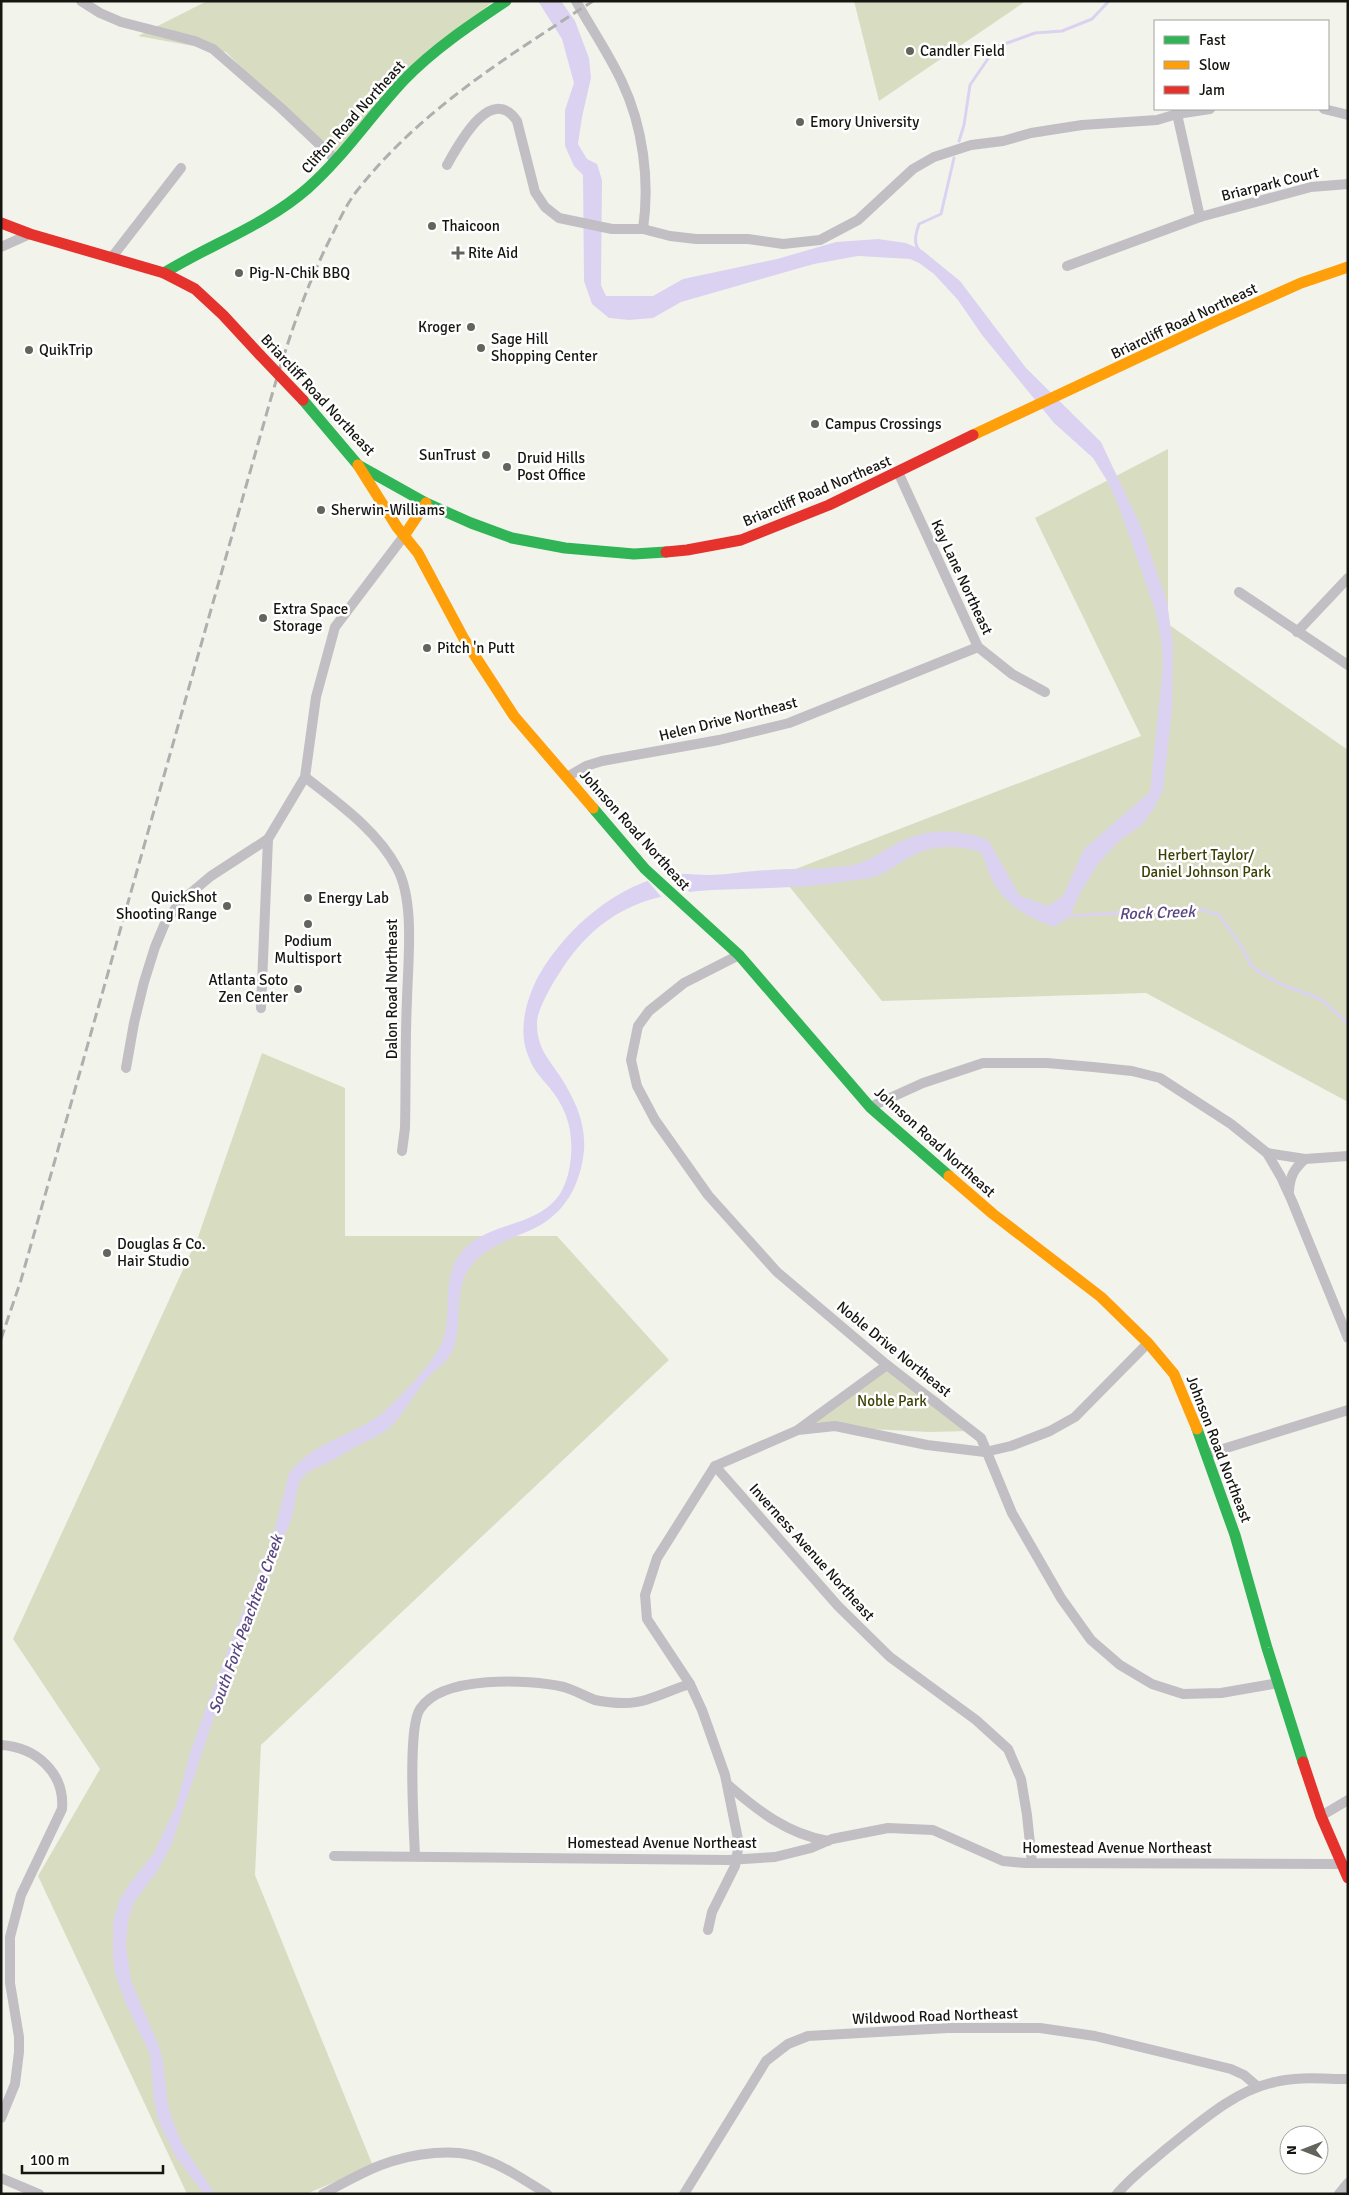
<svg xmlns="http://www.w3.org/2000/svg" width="1349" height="2195" font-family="Signika,sans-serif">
  <rect width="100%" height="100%" fill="#f2f4ec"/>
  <g fill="#d8ddc2">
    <polygon points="207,1 493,1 434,52 338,165 226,52 138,36"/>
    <polygon points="854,1 1026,1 879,101"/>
    <polygon points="1168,449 1168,624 1348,750 1348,1102 1146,993 882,1001 780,875 1141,736 1035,518"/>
    <polygon points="262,1053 345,1088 345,1236 557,1236 669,1360 261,1745 255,1875 373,2166 306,2194 187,2194 38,1876 100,1769 13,1639 198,1237"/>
    <polygon points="893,1365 940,1399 970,1431 929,1432 809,1426"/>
  </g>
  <path fill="#dbd2f2" d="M538 1H561L575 21 589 58 591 78 582 117 578 144 587 159 597 164 602 180 601 285 606 296H653L683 279 777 259 836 242 878 239 906 243 922 250 960 281 1026 368 1101 442 1142 529 1167 602 1173 644 1172 710 1163 790 1153 810 1142 825 1120 840 1098 864 1081 891 1070 916 1054 927C1028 918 1003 904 991 877 987 869 985 860 981 852 958 845 934 844 912 856 897 863 887 874 871 878 845 881 818 886 792 887 697 893 623 878 562 969 554 981 537 1009 537 1023 537 1047 547 1057 560 1076 574 1098 586 1122 584 1150 581 1184 565 1214 533 1229 511 1239 485 1247 470 1267 454 1290 462 1319 455 1344 450 1362 435 1369 424 1382 412 1397 402 1417 388 1429 379 1436 367 1441 357 1446 341 1455 326 1465 309 1471L299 1482 292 1517 214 1717 171 1846 156 1873 134 1902 128 1921 126 1946 131 1981 158 2044 162 2057 168 2105 173 2121 181 2142 215 2194H204L176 2157 158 2120 154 2100 150 2054 126 2004 115 1973 113 1956V1921L120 1899 129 1884 154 1853 176 1806 190 1753 206 1708 246 1603 270 1548 289 1474C310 1443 352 1436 380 1415 395 1403 429 1367 438 1350 458 1319 435 1277 466 1247 494 1221 537 1227 560 1194 567 1182 570 1169 571 1156 573 1128 566 1108 549 1087 541 1078 533 1069 529 1058 517 1032 526 999 539 975 567 927 618 883 674 874 685 873 697 875 709 875 724 875 739 872 755 871 785 868 816 870 847 866 865 864 878 854 894 845 925 828 956 828 988 840L1020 896 1048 906 1063 896 1084 849 1150 792 1163 666 1161 638 1155 610 1121 512 1109 484 1093 458 1054 423 982 335 958 300 934 274 919 263 910 259 858 256 814 264 681 302 653 318 629 320 609 318 592 304 584 281 583 175 574 166 565 146V110L574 83 562 39Z"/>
  <polygon fill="#f2f4ec" points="672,872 691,894 663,899 647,880"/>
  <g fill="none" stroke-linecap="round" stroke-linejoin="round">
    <g stroke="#dbd2f2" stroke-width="3">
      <polyline points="959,141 964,125 970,85 996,47 1035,33 1062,31 1092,19 1109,1"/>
      <path d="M919 250C913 243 916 233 919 224L941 214 954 158"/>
      <polyline points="1070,916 1196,908 1219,915 1241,946 1251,965 1259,972 1285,986 1321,999 1348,1024"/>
    </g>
    <g stroke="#c1bfc4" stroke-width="10">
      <polyline points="81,1 100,13 121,22 195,41 213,49 281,108 336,160"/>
      <path d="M576 1C591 28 609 54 622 82 643 126 650 181 643 229"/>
      <polyline points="1324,109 1348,115"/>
      <polyline points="1177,114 1200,217"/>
      <path d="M447 165C459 144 491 83 517 121L535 192 545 207 559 218 612 229H643L670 236 696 239H748L783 244 820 240 858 220 913 169 934 157 971 145 1003 141 1031 133 1082 125 1157 120 1177 114 1210 109"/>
      <polyline points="1,247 30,234"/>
      <polyline points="112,257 181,168"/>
      <polyline points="1067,266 1200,217 1311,187 1348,184"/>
      <polyline points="898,472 978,647 1012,674 1045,692"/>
      <polyline points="1239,592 1348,665"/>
      <polyline points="1297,632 1348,578"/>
      <path d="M305 777C338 803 377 830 397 868 415 901 408 961 407 999 405 1042 406 1085 405 1128L402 1151"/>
      <polyline points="567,777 586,766 602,761 719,740 789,723 978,647"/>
      <polyline points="739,955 684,983 649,1011 638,1026 631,1060 637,1086 655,1120 708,1195 777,1272 887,1365 981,1438 1012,1513 1061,1598 1091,1640 1120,1665 1152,1684 1183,1694 1221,1693 1278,1683"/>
      <polyline points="261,1008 268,839"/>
      <polyline points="126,1068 134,1023 144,982 155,947 165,923 180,902 211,876 268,839 305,777 316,697 335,627 404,536"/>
      <polyline points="870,1107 923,1083 983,1063 1047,1063 1093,1067 1132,1071 1160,1078 1231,1124 1267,1153 1281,1177 1292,1201 1348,1338"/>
      <polyline points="1267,1153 1305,1159 1348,1156"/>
      <path d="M1289 1191C1290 1176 1294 1169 1305 1159"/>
      <polyline points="799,1429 887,1365"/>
      <polyline points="1207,1454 1348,1410"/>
      <polyline points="715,1466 838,1606 890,1657 976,1720 1008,1749 1021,1779 1027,1815 1032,1863"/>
      <path d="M1 1745C36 1747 65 1773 62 1809L21 1895 10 1937V1983L19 2037V2052L15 2084 1 2118"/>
      <path d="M727 1784C757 1810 787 1834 828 1841"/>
      <polyline points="1321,1816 1348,1800"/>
      <polyline points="334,1856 728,1860 775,1857 811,1848 832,1839 888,1828 933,1830 1003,1861 1025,1863 1340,1864"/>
      <path d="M415 1856C414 1829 407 1728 420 1709 442 1675 528 1679 564 1687 574 1690 585 1696 595 1700 604 1702 616 1703 625 1703 648 1703 669 1690 690 1684"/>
      <polyline points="708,1930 712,1912 735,1866 739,1844 725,1775 702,1710 690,1684 647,1619 645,1595 657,1558 715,1466 798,1430 835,1426 927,1445 985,1452 1011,1446 1050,1431 1075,1417 1148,1343"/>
      <polyline points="1,2178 39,2194"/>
      <path d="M323 2194C362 2173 388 2157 434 2153 451 2152 467 2152 483 2159 506 2167 526 2181 547 2194"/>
      <polyline points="684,2194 766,2061 788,2044 808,2036 948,2028 1040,2028 1095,2036 1231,2069 1244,2075 1258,2087"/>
      <path d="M1117 2194C1131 2177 1149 2164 1165 2150 1198 2124 1233 2091 1275 2082 1298 2076 1324 2079 1348 2079"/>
      <polyline points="1339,2194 1348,2183"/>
    </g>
    <g stroke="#30b455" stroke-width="11">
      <path d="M164 273C211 244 266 225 308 188 344 156 371 115 404 80 434 49 470 25 506 1"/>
      <polyline points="303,400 358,465 426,503 471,523 512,538 565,548 634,554 666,552"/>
      <polyline points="593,808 645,869 739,955 870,1107 949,1176"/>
      <polyline points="1197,1429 1235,1535 1267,1648 1303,1762"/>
    </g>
    <g stroke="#ff9f0a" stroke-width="11">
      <polyline points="973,435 1216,321 1301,283 1348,267"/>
      <polyline points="358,465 397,527 418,553 464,639 514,716 593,808"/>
      <polyline points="404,536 426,503"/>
      <polyline points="949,1176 993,1214 1101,1297 1148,1343 1174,1374 1197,1429"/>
    </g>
    <g stroke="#e5322d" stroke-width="11">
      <polyline points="1,223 30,234 164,273 195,289 223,315 260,355"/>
      <polyline points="666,552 687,550 741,540 829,505 973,435"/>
      <polyline points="1303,1762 1321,1816 1348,1878"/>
    </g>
    <path stroke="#afafb0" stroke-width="3" stroke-dasharray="10 5" stroke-linecap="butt" d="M1 1339 21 1280 269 405C286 346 304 290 332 235 339 221 346 205 356 192 420 110 507 57 593 1"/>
    <polyline stroke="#e5322d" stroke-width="11" points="260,355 303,400"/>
  </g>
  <g fill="#63645e" stroke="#fff" stroke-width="2">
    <circle cx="910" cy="51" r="5"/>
    <circle cx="800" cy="122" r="5"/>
    <circle cx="432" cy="226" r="5"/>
    <path d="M455.5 245.5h5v5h5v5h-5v5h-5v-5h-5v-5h5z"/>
    <circle cx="239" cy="273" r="5"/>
    <circle cx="471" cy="327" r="5"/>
    <circle cx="481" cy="348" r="5"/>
    <circle cx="29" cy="350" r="5"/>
    <circle cx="815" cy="424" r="5"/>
    <circle cx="486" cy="455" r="5"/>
    <circle cx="507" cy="467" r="5"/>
    <circle cx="321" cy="510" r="5"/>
    <circle cx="263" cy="618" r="5"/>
    <circle cx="427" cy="648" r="5"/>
    <circle cx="308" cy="898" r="5"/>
    <circle cx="227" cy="906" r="5"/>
    <circle cx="308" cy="924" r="5"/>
    <circle cx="298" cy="989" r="5"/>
    <circle cx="107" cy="1253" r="5"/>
  </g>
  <g text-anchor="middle" stroke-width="5" stroke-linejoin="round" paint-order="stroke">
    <g font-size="15" fill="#161611" stroke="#fff" text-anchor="start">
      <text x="920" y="56">Candler Field</text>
      <text x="810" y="127">Emory University</text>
      <text x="442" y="231">Thaicoon</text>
      <text x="468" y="258">Rite Aid</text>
      <text x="249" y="278">Pig-N-Chik BBQ</text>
      <text x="461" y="332" text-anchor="end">Kroger</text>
      <text x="491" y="344">Sage Hill<tspan x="491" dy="17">Shopping Center</tspan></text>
      <text x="39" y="355">QuikTrip</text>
      <text x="825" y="429">Campus Crossings</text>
      <text x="476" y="460" text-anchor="end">SunTrust</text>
      <text x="517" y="463">Druid Hills<tspan x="517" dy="17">Post Office</tspan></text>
      <text x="331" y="515">Sherwin-Williams</text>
      <text x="273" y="614">Extra Space<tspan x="273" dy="17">Storage</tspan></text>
      <text x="437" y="653">Pitch 'n Putt</text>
      <text x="217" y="902" text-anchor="end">QuickShot<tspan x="217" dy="17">Shooting Range</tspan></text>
      <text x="318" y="903">Energy Lab</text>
      <text x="308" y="946" text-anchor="middle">Podium<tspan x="308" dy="17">Multisport</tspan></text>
      <text x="288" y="985" text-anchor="end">Atlanta Soto<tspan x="288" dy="17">Zen Center</tspan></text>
      <text x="117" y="1249">Douglas &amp; Co.<tspan x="117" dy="17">Hair Studio</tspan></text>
    </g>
    <g font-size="15" fill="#161611" stroke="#fff">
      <text transform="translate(353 117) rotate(-48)" y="5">Clifton Road Northeast</text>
      <text transform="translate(1270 184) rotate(-14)" y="5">Briarpark Court</text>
      <text transform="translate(1184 321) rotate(-25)" y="5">Briarcliff Road Northeast</text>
      <text transform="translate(318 395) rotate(47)" y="5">Briarcliff Road Northeast</text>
      <text transform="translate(817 491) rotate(-23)" y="5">Briarcliff Road Northeast</text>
      <text transform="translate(962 577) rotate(65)" y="5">Kay Lane Northeast</text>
      <text transform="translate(728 719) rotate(-14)" y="5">Helen Drive Northeast</text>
      <text transform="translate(635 830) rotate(48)" y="5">Johnson Road Northeast</text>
      <text transform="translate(392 989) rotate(-90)" y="5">Dalon Road Northeast</text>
      <text transform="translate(935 1142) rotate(42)" y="5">Johnson Road Northeast</text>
      <text transform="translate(894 1349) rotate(39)" y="5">Noble Drive Northeast</text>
      <text transform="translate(1219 1449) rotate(69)" y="5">Johnson Road Northeast</text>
      <text transform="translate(812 1552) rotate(48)" y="5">Inverness Avenue Northeast</text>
      <text x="662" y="1848">Homestead Avenue Northeast</text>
      <text x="1117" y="1853">Homestead Avenue Northeast</text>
      <text transform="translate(935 2016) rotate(-2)" y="5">Wildwood Road Northeast</text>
    </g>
    <g font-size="15" fill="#3b4104" stroke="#fff">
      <text x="1206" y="860">Herbert Taylor/<tspan x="1206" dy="17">Daniel Johnson Park</tspan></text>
      <text x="892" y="1406">Noble Park</text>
    </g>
    <g font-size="16" font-style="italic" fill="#594581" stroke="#fff">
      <text transform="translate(1157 912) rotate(-2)" y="6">Rock Creek</text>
      <text transform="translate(245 1624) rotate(-70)" y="6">South Fork Peachtree Creek</text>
    </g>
  </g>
  <rect width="1349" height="2195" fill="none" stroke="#161611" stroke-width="5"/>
  <rect x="1154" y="20" width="175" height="90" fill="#ffffff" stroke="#a2a2a0"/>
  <rect x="1164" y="36" width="25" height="8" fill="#30b455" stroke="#a2a2a0"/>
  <text x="1199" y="45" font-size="15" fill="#161611">Fast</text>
  <rect x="1164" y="61" width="25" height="8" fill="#ff9f0a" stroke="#a2a2a0"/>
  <text x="1199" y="70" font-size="15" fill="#161611">Slow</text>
  <rect x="1164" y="86" width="25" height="8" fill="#e5322d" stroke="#a2a2a0"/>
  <text x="1199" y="95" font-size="15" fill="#161611">Jam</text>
  <g transform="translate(1304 2150) rotate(270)"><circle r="24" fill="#ffffff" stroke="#a2a2a0"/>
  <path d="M0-4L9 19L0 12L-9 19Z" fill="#63645e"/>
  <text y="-8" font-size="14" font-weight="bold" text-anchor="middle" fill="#161611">N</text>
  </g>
  <path d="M22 2165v8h141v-8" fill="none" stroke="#161611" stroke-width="2.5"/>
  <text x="30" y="2165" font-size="15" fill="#161611" stroke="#ffffff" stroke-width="4" paint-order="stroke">100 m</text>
</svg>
